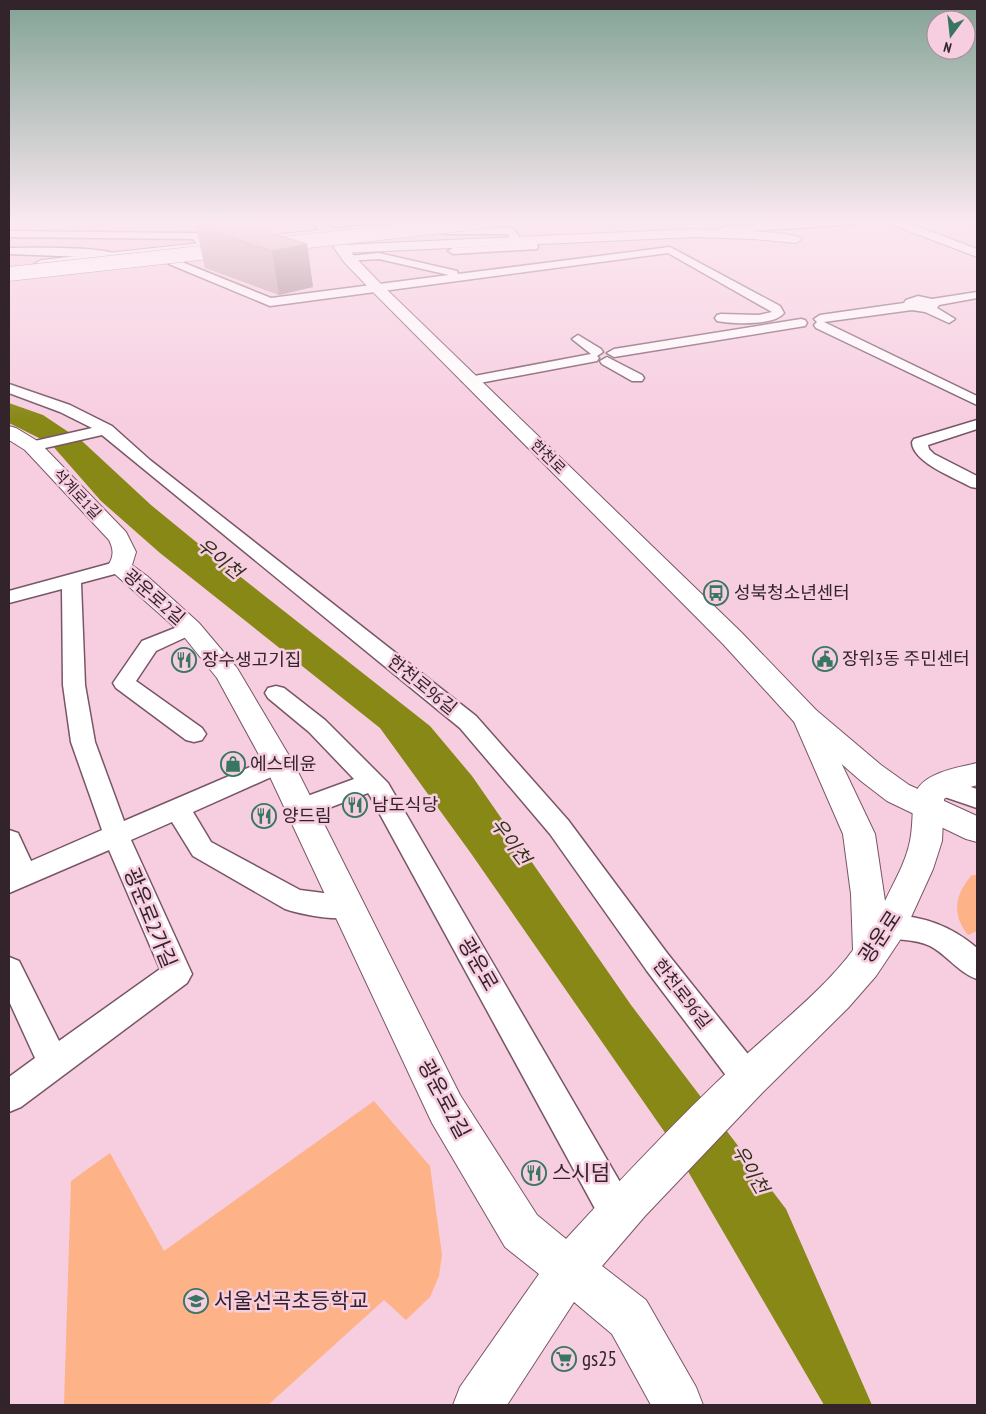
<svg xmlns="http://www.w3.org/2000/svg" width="986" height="1414" font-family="'PT Sans Narrow','Noto Sans KR',sans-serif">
  <rect width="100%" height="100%" fill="#f7cee0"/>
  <g fill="#fdb288">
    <path d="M972 875H977V931L968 935C951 914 955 894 972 875Z"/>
    <polygon points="374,1101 430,1166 442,1255 439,1276 430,1297 406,1320 384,1300 268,1405 64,1405 71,1181 110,1153 164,1251"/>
  </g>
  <polygon fill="#888817" points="9,403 43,415 82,441 151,505 195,541 430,726 472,776 631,1005 786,1209 872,1405 824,1405 668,1137 470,852 380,728 160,553 101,501 51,444 9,423"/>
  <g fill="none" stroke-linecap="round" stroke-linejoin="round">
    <defs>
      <g id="minor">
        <polygon points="413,221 428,221 429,222 424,225"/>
        <path d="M827 221H859L854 224C810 228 767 229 723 233L718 230 723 227 772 222Z"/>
        <polygon points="966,221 977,221 977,226"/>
        <polygon points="438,226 445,228 510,228 514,229 522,241 521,243 513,243 507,234 445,234 434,231 434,227"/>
        <polygon points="9,231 196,233 200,234 209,245 204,248 200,247 193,239 9,237"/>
        <polygon points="530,237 534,238 538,247 537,249 453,254 448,251 453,248 527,244 525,240"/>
        <path d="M670 247 780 306 784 313C774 326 732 324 717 321L715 318 717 315 721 314 759 315 772 312 668 253 270 306 169 264 148 251 153 248 177 260 271 298 449 275 379 259 345 261 344 259 345 257 349 256 379 253 457 271 458 274Z"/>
        <path d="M9 248C26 248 107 246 116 255L111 258 9 254Z"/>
        <polygon points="977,292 977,298 939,305 937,308 955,319 949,323 925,312 912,310 824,322 977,396 977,405 816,328 814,325 817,322 814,319 820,315 904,303 906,300 918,296 932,299"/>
        <polygon points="801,319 805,320 807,323 805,326 614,357 607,353 614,349"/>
        <polygon points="578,335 601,349 603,352 597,356 599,358 597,361 469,385 462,381 469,377 591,354 572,339"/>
        <polygon points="607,357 642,375 644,378 642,381 632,381 602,364 600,361"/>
        <polygon points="9,384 70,405 112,426 150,460 476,716 568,820 667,953 759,1068 764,1079 759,1090 748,1095 737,1090 647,971 550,834 460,728 102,435 32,451 26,449 24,446 26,443 92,428 60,412 9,393"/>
        <path d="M977 420V429L928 445 929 449 934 454 977 476V488L971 487C955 478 912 462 912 442L914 439Z"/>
        <path d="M119 561 126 563 128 567 126 571 81 583 85 685 95 742 124 821 271 758 279 755 287 758 291 764 287 770 193 812 211 842 300 890 347 896 357 900 361 908 357 916C339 922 303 915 285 909L193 856 172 822 131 840 192 974 187 983 21 1107 9 1112V1077L35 1058 9 1001V957L19 961 59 1041 160 969 109 850 9 893V830L18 833 31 861 102 830 71 742 63 685 62 589 9 603V591Z"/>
        <polygon points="190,622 197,624 200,628 197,632 156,651 136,681 202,728 206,734 202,740 194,742 186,740 116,688 113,683 142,641"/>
        <polygon points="276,686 284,688 325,720 388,783 631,1201 636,1214 631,1227 618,1232 605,1227 370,796 368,793 300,819 291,816 287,809 291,802 354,779 309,732 268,698 265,693 268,688"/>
        <polygon points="939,777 977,789 977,808 930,792 927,786 930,780"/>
        <path d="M890 915C924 916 951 926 977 948V979C959 973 947 955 930 946 914 938 896 941 880 936L876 927 880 918Z"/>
      </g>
      <g id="tertiary">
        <path d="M694 229C711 230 794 230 802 239L796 243 754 239 694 237 342 253 336 249 342 245Z"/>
        <path d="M9 426 16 428 39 442 126 532 136 552 132 565 147 576 199 623 237 668 294 764 460 1095 537 1215 566 1239C621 1179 677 1119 736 1064 773 1029 824 990 853 950L851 894 843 834 792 717 796 710 806 707 816 710 875 834 885 901C894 882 906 862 910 841 913 827 912 812 914 799 917 773 957 768 977 763V785L954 792 944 799 942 841 933 869 902 937 876 976 848 1008 762 1093 645 1216 602 1266 646 1300 696 1387 703 1405H651L612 1334 574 1302 507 1405H453L460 1387 539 1274 505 1247 432 1123 264 764 217 678 181 633 107 567C114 557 114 550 109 540L25 450 9 440Z"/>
      </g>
      <g id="secondary">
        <polygon points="310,221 323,221 337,233 354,256 382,285 741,632 816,710 881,765 909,785 977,816 977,842 966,839 887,801 861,781 796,724 723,644 372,291 344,262 328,239"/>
        <polygon points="888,221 904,221 977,249 977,257 890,224"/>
      </g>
      <polygon id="primary" points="404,221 410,221 412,224 406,228 41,268 34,264 41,260"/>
    </defs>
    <use href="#minor" stroke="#795666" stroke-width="3"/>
    <use href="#tertiary" stroke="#795666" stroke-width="2"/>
    <use href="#secondary" stroke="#795666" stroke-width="2"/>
    <use href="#primary" stroke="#795666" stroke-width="2"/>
    <use href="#minor" fill="#fff" fill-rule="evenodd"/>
    <use href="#tertiary" fill="#fff" fill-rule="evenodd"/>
    <use href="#secondary" fill="#fff" fill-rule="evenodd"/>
    <use href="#primary" fill="#fff" fill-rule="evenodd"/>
    <defs>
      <polyline id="trunk-bridge" points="9,274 489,221"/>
    </defs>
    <use href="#trunk-bridge" stroke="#795666" stroke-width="15" stroke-linecap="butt"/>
    <use href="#trunk-bridge" stroke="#fff" stroke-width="14"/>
  </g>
  <polygon fill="#bc969c" points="196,226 307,244 313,287 279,295 205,268"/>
  <polygon fill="#997a7f" points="307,244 313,287 279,295 272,251"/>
  <polygon fill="#dbafb5" stroke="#997a7f" points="215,221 232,221 307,244 272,251 196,226"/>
  <linearGradient id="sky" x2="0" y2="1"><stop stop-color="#81a294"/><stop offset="0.53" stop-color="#fbe9f1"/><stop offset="1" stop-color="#fbe9f1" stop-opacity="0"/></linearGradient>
  <rect width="986" height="419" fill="url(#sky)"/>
  <defs>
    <symbol id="bus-ring" viewBox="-11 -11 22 22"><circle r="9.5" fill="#f7cee0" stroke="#397662" stroke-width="1.5"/><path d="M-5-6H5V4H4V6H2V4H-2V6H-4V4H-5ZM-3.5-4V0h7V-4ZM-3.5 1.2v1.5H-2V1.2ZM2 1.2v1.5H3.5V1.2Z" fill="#397662"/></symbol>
    <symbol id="civic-ring" viewBox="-11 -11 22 22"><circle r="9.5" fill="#f7cee0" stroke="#397662" stroke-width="1.5"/><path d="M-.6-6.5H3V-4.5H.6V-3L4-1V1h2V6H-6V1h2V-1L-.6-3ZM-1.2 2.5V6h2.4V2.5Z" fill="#397662"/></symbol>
    <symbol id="restaurant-ring" viewBox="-11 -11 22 22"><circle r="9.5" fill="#f7cee0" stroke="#397662" stroke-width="1.5"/><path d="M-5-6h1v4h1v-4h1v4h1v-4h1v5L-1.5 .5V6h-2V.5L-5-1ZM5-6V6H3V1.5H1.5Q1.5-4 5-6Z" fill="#397662"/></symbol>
    <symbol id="shop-ring" viewBox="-11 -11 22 22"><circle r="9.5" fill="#f7cee0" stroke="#397662" stroke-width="1.5"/><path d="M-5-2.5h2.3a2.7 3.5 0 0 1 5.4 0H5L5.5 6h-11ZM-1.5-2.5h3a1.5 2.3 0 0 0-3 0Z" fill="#397662"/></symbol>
    <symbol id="school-ring" viewBox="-11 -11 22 22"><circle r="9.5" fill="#f7cee0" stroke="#397662" stroke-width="1.5"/><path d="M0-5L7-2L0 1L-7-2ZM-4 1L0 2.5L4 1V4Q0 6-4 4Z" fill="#397662"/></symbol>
    <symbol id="supermarket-ring" viewBox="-11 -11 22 22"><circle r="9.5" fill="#f7cee0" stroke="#397662" stroke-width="1.5"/><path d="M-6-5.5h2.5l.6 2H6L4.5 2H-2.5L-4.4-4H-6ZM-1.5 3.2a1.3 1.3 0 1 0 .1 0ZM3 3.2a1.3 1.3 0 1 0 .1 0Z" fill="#397662"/></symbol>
  </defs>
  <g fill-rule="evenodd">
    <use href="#bus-ring" x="702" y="579" width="28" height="28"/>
    <use href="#civic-ring" x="811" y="645" width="28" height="28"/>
    <use href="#restaurant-ring" x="170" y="646" width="28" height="28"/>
    <use href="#shop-ring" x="219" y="750" width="28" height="28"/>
    <use href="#restaurant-ring" x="341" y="791" width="28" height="28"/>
    <use href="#restaurant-ring" x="250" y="802" width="28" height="28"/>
    <use href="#restaurant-ring" x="520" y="1159" width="28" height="28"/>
    <use href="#school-ring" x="182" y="1287" width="28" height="28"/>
    <use href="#supermarket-ring" x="550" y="1345" width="28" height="28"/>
  </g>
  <g text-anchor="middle" stroke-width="5" stroke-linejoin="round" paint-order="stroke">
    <g font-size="15" fill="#33242b" stroke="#f7cee0">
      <text transform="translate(548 457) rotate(44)" y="5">한천로</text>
      <text transform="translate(77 494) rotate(47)" y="5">석계로1길</text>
    </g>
    <g font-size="18" fill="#33242b" stroke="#f7cee0" text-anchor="start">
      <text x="734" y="599">성북청소년센터</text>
      <text x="842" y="665">장위3동 주민센터</text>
      <text x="202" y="666">장수생고기집</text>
      <text x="250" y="770">에스테윤</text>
      <text x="372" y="811">남도식당</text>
      <text x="282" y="822">양드림</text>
    </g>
    <g font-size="18" fill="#33242b" stroke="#f7cee0">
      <text transform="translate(154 597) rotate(41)" y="6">광운로2길</text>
      <text transform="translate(422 685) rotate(39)" y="6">한천로96길</text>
      <text transform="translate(682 994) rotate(52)" y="6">한천로96길</text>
    </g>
    <g font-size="19" font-style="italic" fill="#30301a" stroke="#f7cee0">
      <text transform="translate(220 558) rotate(39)" y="7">우이천</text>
      <text transform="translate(511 841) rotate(53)" y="7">우이천</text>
      <text transform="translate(751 1169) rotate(60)" y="7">우이천</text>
    </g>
    <g font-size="21" fill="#33242b" stroke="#f7cee0">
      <text transform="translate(150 918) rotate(68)" y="7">광운로2가길</text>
      <text transform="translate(880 937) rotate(-57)" y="7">광운로</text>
      <text transform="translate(478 964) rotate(60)" y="7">광운로</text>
      <text transform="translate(444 1099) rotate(62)" y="7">광운로2길</text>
    </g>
    <g font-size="21" fill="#33242b" stroke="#f7cee0" text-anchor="start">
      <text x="552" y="1180">스시덤</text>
      <text x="214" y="1308">서울선곡초등학교</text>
      <text x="582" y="1366">gs25</text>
    </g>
  </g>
  <rect width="986" height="1414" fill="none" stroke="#33242b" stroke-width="20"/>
  <g transform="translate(951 35) rotate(195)"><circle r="24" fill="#f7cee0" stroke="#a98a98"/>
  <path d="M0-4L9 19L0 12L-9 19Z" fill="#397662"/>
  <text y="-8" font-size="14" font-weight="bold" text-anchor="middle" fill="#33242b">N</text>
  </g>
</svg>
